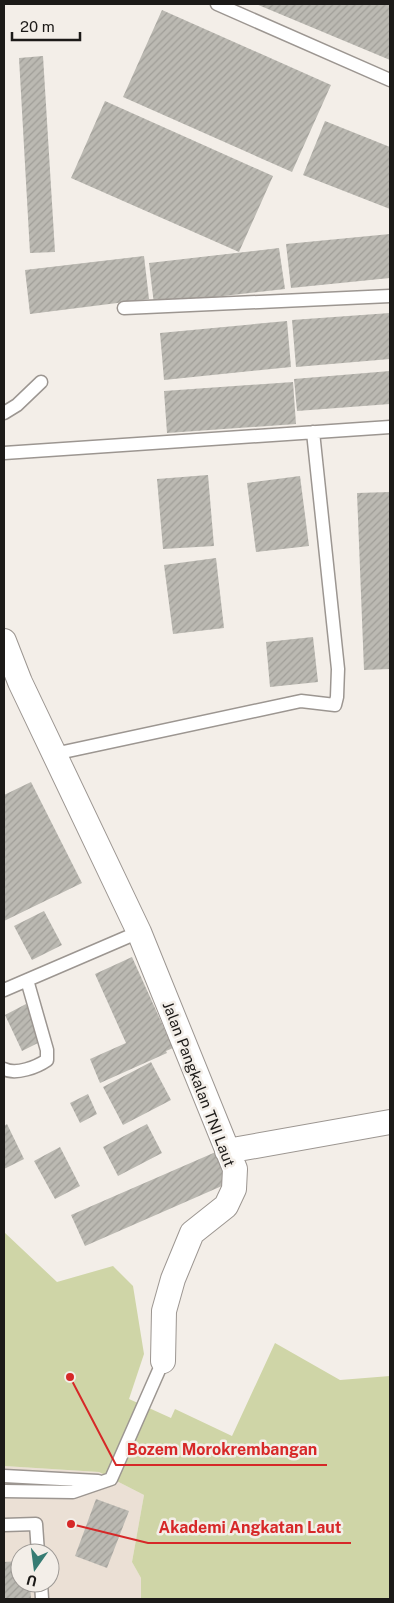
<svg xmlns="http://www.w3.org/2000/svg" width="394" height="1603" font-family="'Public Sans',sans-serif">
<defs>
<pattern id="building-hatch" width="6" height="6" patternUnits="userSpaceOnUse" patternTransform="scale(1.25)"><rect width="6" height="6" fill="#bbb9b2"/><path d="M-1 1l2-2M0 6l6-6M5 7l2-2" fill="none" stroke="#a09e98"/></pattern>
</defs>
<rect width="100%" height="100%" fill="#f3eee8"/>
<path fill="#ebe0d5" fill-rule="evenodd" d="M4,1466L99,1472L144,1495L132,1562L141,1578V1599H4ZM20,1553H50V1583H20Z"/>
<path fill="#cfd5a7" d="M4,1232L57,1282L113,1266L133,1286L144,1354L129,1399L171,1418L175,1409L232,1436L275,1343L340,1380L390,1376V1599H141V1578L132,1562L144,1495L99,1472L4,1466Z"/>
<path fill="url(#building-hatch)" d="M256,4H390V60Z
M162,10L331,85L292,172L123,97Z
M43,56L55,252L30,253L19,58Z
M105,101L273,176L239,252L71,178Z
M325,121L390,147V209L303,175Z
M390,234V278L291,288L286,244Z
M279,248L285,289L154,304L149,263Z
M144,256L149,299L30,314L25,270Z
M390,313V359L296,367L292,320Z
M287,321L291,367L164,380L160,333Z
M390,371V404L297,411L294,379Z
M293,382L296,424L167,433L164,391Z
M208,475L214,546L163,549L157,479Z
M300,476L309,546L256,552L247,483Z
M390,492V669L364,670L357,493Z
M216,558L224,628L173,634L164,565Z
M313,637L318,682L270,687L266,642Z
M31,782L82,883L4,921V795Z
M44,911L62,945L32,960L14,926Z
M132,957L173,1048L166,1051L167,1053L100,1083L90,1059L126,1043L95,974Z
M26,1004L44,1040L22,1051L5,1015Z
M151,1062L171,1100L123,1125L103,1087Z
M88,1094L97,1114L80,1123L70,1103Z
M7,1124L24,1159L4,1169V1126Z
M147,1124L162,1153L118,1176L103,1147Z
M60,1147L80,1186L55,1199L34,1161Z
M218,1151L231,1182L85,1246L71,1215Z
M96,1499L129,1511L107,1568L75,1556Z
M20,1561V1583H30L31,1599H4V1562Z"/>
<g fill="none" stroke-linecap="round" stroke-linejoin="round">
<defs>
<path id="lane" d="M217,4L390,80
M124,308L390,296
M4,413L17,405L41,382
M4,453L390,427
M54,754L301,701L335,705L337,697L338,669L313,432
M4,990L139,932
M4,1069C16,1075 37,1067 47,1060V1050L27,980
M4,1476L98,1481
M4,1491L73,1492L111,1479L163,1361
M4,1525L36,1524L38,1553
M41,1583L42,1599"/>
<path id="street" d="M4,641L20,682L139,932L235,1169L234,1189L226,1206L192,1233L173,1279L164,1311L163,1361
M227,1151L390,1122"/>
</defs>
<use href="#lane" stroke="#9c9691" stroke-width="15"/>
<use href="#street" stroke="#9c9691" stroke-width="26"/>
<use href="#lane" stroke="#fff" stroke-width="12"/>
<use href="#street" stroke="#fff" stroke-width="24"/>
</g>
<g text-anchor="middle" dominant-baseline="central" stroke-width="5" stroke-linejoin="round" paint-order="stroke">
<g font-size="15" fill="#1c1a18" stroke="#f3eee8">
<text transform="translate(199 1084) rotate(69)">Jalan Pangkalan TNI Laut</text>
</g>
</g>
<path fill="none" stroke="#d62828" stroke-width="2" d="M70 1377L116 1465H327M71 1524L148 1543H351"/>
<g fill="#d62828" stroke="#f3eee8" stroke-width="2">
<circle cx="70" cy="1377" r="5"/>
<circle cx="71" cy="1524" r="5"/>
</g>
<g font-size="16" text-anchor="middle" font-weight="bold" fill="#d62828" stroke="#f3eee8" stroke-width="5" stroke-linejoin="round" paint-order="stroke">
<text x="222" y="1455">Bozem Morokrembangan</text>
<text x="250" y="1533">Akademi Angkatan Laut</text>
</g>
<rect width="394" height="1603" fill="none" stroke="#1c1a18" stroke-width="10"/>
<g transform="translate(35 1568) rotate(194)"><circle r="24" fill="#f3eee8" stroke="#9d9995"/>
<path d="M0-4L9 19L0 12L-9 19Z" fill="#367c73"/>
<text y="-8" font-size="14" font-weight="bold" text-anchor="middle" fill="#1c1a18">U</text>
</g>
<path d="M12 32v8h68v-8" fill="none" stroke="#1c1a18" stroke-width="2.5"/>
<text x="20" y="32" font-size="15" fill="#1c1a18" stroke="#f3eee8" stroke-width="4" paint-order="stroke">20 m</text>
</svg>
